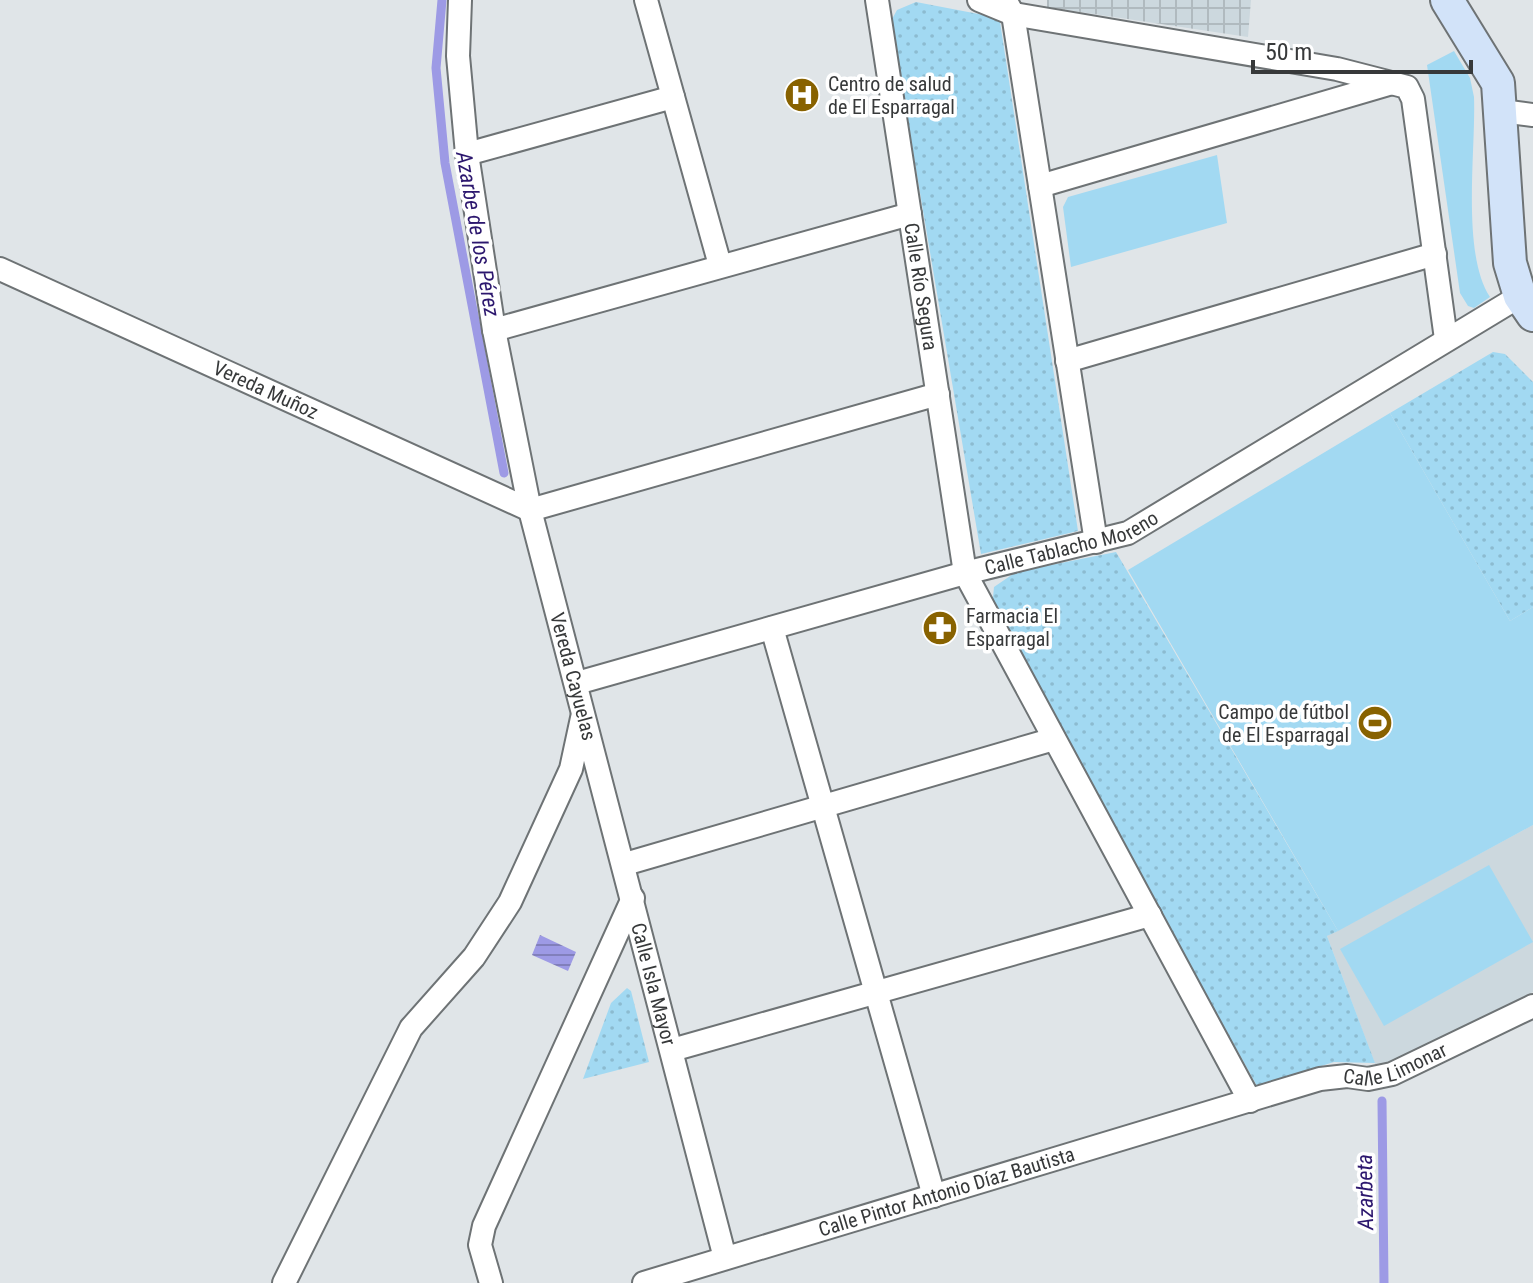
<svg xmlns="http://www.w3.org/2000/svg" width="1533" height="1283" font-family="'Roboto Condensed',sans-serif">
<defs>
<pattern id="industrial-grid" width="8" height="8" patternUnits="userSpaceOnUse" patternTransform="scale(2)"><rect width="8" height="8" fill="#ccd8de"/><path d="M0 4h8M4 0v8" fill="none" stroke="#b0babf"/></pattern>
<pattern id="grass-dots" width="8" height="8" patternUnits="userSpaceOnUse" patternTransform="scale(2)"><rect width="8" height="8" fill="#a2d9f2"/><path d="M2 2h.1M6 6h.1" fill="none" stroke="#8cbbd0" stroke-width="1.8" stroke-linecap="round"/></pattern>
<pattern id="water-rules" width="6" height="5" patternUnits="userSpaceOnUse" patternTransform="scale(2)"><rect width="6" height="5" fill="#9d9ae5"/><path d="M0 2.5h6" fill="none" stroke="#817fbb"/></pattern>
</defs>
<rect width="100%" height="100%" fill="#e0e5e8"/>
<path fill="#ccd8de" d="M1533,825V992L1377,1069L1327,936Z"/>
<path fill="url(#industrial-grid)" d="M1047,0H1251L1248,37L1047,7Z"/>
<path fill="url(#grass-dots)" d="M916,2L989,16L1000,22L1078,531L981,554L891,21L897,10Z
M1493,352L1505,354L1533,382V607L1510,621L1390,413Z
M1116,552L1338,931L1327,936L1375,1063L1334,1062L1257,1086L992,608L994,587L1016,572Z
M627,988L631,991L649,1062L583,1079L611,1003Z"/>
<path fill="#a2d9f2" d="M1454,51L1470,78L1474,97C1476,151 1461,253 1490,297L1474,308L1468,306L1460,293L1427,65Z
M1217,155L1227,223L1071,267L1063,207L1068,197Z
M1390,413L1510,621L1533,607V825L1338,931L1128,570Z
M1489,865L1533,942L1384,1026L1340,949Z"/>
<path fill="url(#water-rules)" d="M540,935L576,952L568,971L532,955Z"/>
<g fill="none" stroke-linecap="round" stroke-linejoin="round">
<path stroke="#9d9ae5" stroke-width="9" d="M442,0L436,68L445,163L504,473
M1382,1101L1384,1283"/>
<defs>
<g id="minor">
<path id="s1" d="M460,0L458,56L467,154L494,330L530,510L725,1258"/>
<path d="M646,0L720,265"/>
<path id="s2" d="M877,0L965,573L1250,1101"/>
<path d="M979,0L1013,14L1337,69L1407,87L1413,99L1446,339"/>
<path d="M1007,3L1013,14L1096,542"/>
<path d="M1501,111L1533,115"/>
<path d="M467,154L673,97"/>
<path d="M1040,186L1392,83"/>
<path id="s3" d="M0,269L530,510L938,394"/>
<path d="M494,330L910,214"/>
<path d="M1067,361L1435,254"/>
<path d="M772,628L934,1196"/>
<path id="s4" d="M577,683L965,573L1128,533L1520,296"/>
<path d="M625,864L1054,739"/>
<path d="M672,1050L1150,915"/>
<path d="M284,1283L411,1028L474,957L510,902L571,769L582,718"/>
<path d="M491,1283L480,1245L484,1226L633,898"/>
<path id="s5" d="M644,1283L1320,1079L1347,1076L1368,1079L1392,1074L1533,1006"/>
</g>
<path id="secondary" d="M1447,0L1498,83L1510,263L1520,296L1533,315"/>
</defs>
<use href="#minor" stroke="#6e7375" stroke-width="26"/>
<use href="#secondary" stroke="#6e7375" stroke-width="36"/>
<use href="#minor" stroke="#fff" stroke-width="22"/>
<use href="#secondary" stroke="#d2e3f9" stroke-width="32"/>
</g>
<defs>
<symbol id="hospital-disc" viewBox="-11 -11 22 22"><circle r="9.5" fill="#886200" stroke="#fff"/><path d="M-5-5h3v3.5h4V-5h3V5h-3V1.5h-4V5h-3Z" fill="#fff"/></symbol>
<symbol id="pharmacy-disc" viewBox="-11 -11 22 22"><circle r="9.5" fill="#886200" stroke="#fff"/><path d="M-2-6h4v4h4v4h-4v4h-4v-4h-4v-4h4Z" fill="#fff"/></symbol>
<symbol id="stadium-disc" viewBox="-11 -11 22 22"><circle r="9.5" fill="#886200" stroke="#fff"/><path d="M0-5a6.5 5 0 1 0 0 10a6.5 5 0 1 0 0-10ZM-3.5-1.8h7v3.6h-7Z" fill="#fff"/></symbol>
</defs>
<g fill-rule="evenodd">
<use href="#hospital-disc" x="782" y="75" width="40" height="40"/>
<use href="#pharmacy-disc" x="920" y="608" width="40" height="40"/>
<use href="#stadium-disc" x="1355" y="703" width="40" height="40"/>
</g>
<g text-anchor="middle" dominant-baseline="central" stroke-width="7" stroke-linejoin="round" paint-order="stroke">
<g font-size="20" fill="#37393a" stroke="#fff" text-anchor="start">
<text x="828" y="84">Centro de salud<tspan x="828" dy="23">de El Esparragal</tspan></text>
<text x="966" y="616">Farmacia El<tspan x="966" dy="23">Esparragal</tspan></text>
<text x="1349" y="712" text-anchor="end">Campo de fútbol<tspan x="1349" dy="23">de El Esparragal</tspan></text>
</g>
<g font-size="20" fill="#37393a" stroke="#fff">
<text stroke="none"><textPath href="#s2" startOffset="290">Calle Río Segura</textPath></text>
<text stroke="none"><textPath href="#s3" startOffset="292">Vereda Muñoz</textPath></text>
<text stroke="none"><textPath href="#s4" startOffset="514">Calle Tablacho Moreno</textPath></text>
<text stroke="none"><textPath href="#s1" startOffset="688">Vereda Cayuelas</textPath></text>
<text stroke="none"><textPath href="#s1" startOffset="1006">Calle Isla Mayor</textPath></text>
<text stroke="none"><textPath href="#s5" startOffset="784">Calle Limonar</textPath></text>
<text stroke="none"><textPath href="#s5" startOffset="316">Calle Pintor Antonio Díaz Bautista</textPath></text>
</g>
<g font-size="22" font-style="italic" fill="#2c176e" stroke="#fff">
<text transform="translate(478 234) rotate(80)">Azarbe de los Pérez</text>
<text transform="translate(1365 1192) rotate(-91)">Azarbeta</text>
</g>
</g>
<path d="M1253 60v12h218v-12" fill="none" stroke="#37393a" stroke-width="4"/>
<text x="1265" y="60" font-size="24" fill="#37393a" stroke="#ffffff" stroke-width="6" paint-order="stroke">50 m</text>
</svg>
